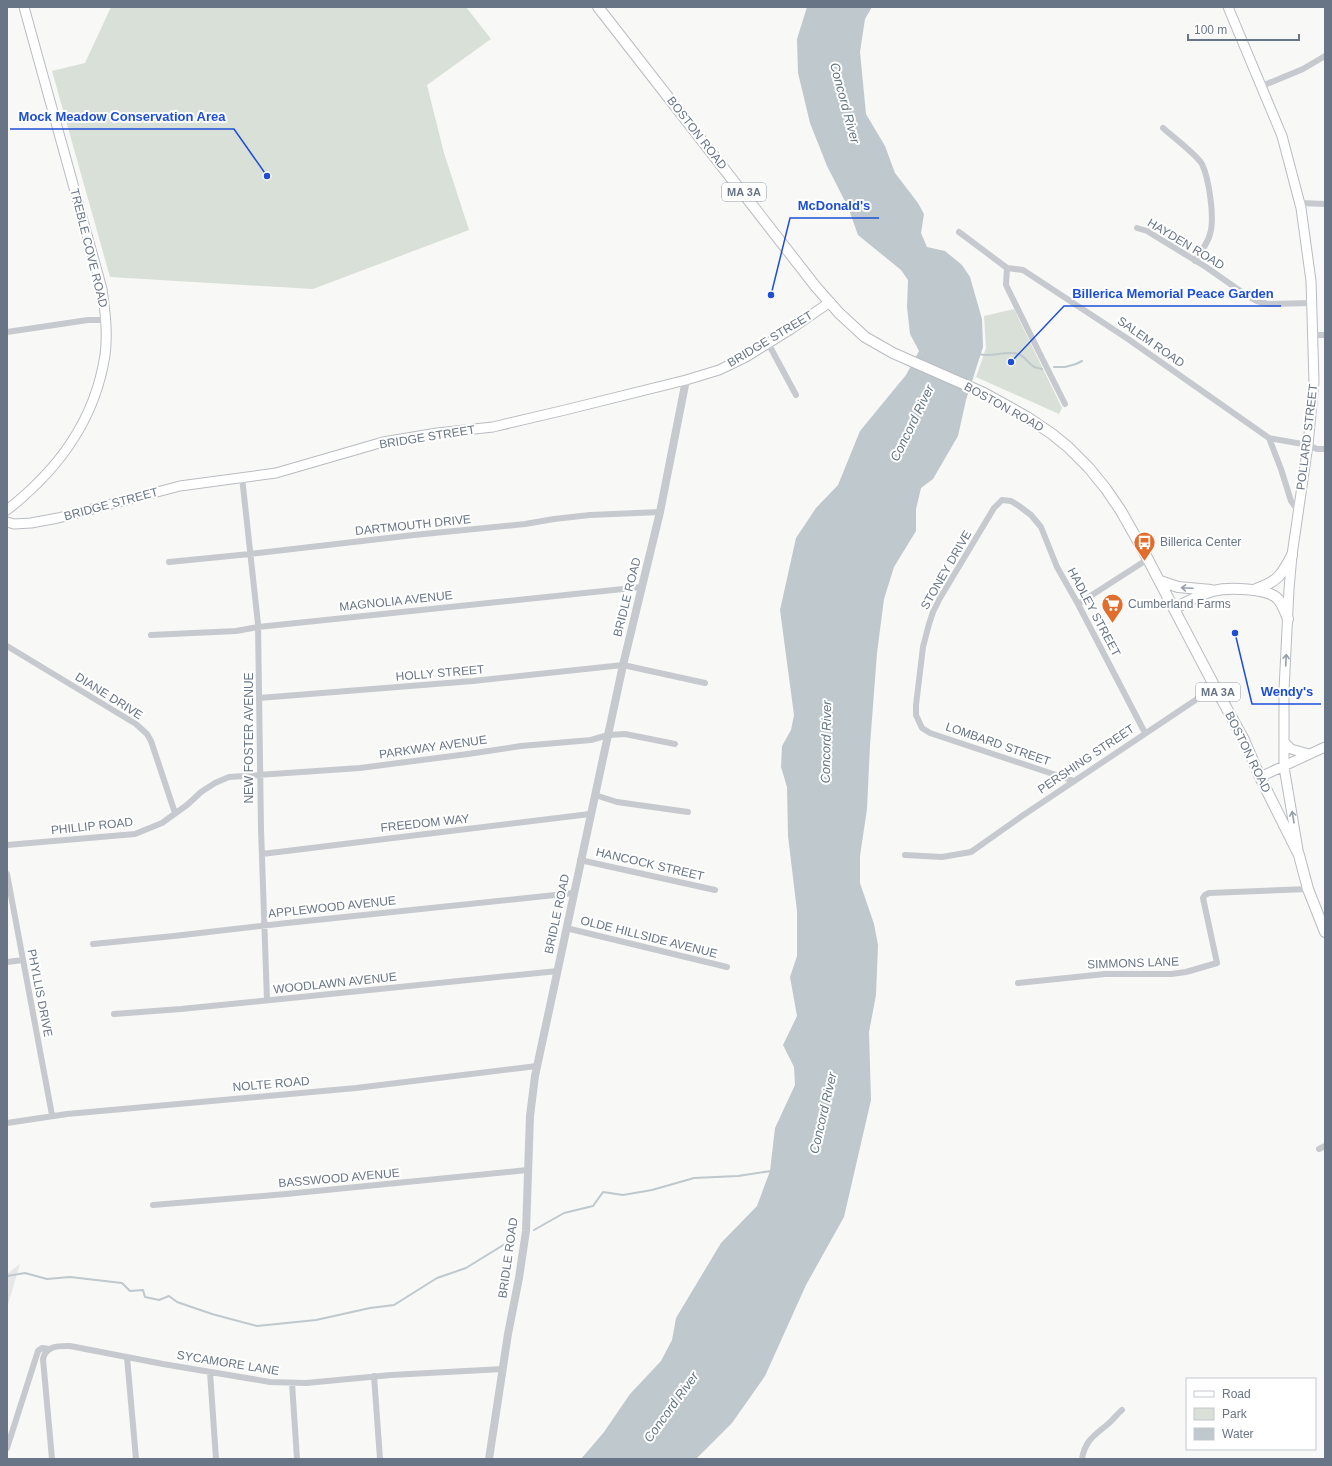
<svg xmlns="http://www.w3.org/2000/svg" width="1332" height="1466" font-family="Arial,sans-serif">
<rect width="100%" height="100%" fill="#f8f8f6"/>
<path fill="#e6e7e7" d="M20,1264L7,1308V1274Z"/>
<path fill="#d9e0d7" d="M111,7H466L491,39L427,85L444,153L469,230L313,289L110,277L52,71L85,63Z
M1014,309L1062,408L1059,414L976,377L986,348L984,316Z"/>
<path fill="#bfc8cd" d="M807,7H872L865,19L860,52L866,114L885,146L895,173L918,203L924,214L921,233L927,247L945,251L962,265L970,277L982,319L983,347L966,400L958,436L933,479L921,488L916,509V531L894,567L884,599L877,653L870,745L867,809L860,856V883L874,924L878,945L876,995L869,1032L871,1100L844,1217L806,1285L765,1376L732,1423L696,1459H581L604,1432L630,1394L661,1361L672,1340L676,1318L721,1243L757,1206L770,1171L775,1128L795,1085L794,1067L783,1045L797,1016L790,977L797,956V911L788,836L787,787L781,767L782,746L791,730L794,715L780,610L796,538L816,508L838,485L860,431L906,375L919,351L910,334L907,307L908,280L901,270L858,235L848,207L827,166L810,123L798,73L797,39Z"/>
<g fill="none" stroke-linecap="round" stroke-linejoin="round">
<path stroke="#bfc8cd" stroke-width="2" d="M979,354C992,358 1005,350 1018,354C1025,356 1027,362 1033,366C1035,368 1039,368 1042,369
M1054,367H1065L1076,364L1082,361
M534,1230L564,1213L593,1206L603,1192L623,1195L652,1190L694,1178L738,1176L771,1171
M7,1276L25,1273L47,1279L70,1277L122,1283L130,1291L143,1290L145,1297L159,1300L169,1296L177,1302L212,1314L257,1326L316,1320L370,1308L394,1305L437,1278L466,1268L513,1239"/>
<defs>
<path id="secondary" d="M1228,7L1282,136L1301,208L1311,281L1314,382L1308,445L1292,555L1289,589L1284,690V767L1298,850
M7,510C58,470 95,421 105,355C108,333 105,310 102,289L24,7
M7,522L14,524L31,523L58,518L180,486L276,473L383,442L437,433L493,427L565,410L686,380L719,370L746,357L791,329L830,302
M1284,742L1291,749L1309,754
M1260,777L1325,747"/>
<path id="primary" d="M598,7L816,287L839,313L865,337L893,353L984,393L1027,417L1052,434L1068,447L1089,468L1106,489L1121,511L1143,550L1215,687L1244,740L1260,777L1299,855L1308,889L1325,932
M1160,581L1178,587L1211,590
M1256,589C1277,582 1282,575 1292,555
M1174,609C1186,602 1199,595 1213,591C1228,587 1268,588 1278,599C1283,605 1285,612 1288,619"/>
</defs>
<use href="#secondary" stroke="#b8bcc2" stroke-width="11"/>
<use href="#primary" stroke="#b9bcc1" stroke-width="12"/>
<path stroke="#c6c9cd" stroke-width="6" d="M1262,86L1303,69L1325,56
M1163,128C1173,137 1196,154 1202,164C1209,179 1215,218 1210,234C1208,243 1200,253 1195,261
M1300,203L1325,204
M1137,228L1147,231L1206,267L1246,295L1257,301L1268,304L1312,303
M959,232L1007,268L1023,270L1128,339L1269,438L1308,445L1317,449H1325
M1007,268L1006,285L1039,352
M7,332L88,320H106
M1313,335H1325
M768,343L796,395
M1040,354L1065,404
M1269,438L1281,469L1291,501L1297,509
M242,477L258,624L261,829L267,1000
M169,562L250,554L414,535L525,524L554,519L590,515L660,512
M1078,604L1148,559
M151,635L236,631L258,627L642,587
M7,646L136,724L147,734L151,741L175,813
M259,698L473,681L623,665L705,683
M1074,781L930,733L922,728L916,715V705L923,647L929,624L933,612L940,598L994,508L1002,500L1011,501L1019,506L1031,515L1041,527L1057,567L1078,604L1145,733
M595,795L617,802L688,812
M7,845L135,834L162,823L187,805L201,792L215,783L229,777L360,768L468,754L521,746L591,740L608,735L625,734L675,744
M262,854L590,814
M905,855L942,857L971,852L1022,816L1215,687
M580,860L715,890
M7,874L52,1115
M566,928L727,967
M93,944L174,936L287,923L574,893
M7,962L23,960
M1018,983L1105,974H1171L1186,972L1217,963L1203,898L1205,895L1209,893L1308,889
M114,1014L181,1009L558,971
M7,1123L67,1114L356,1088L537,1066
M1319,1149L1325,1146
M153,1205L286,1194L527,1170
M127,1357L136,1459
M210,1372L216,1459
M374,1376L380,1459
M292,1383L297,1459
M7,1448L38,1351L42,1348L49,1349
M52,1459L43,1359C46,1345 59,1346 70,1346L163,1364L270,1382L306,1383L391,1375L503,1369
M1082,1459C1085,1440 1095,1435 1108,1424C1113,1420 1117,1414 1122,1410"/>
<path stroke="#c6c9cd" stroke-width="8" d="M489,1459L508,1334L519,1278L526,1231L530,1116L535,1076L623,665L660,512L686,380"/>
<use href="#secondary" stroke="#fff" stroke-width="9"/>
<use href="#primary" stroke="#fff" stroke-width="10"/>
</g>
<defs><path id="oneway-shaft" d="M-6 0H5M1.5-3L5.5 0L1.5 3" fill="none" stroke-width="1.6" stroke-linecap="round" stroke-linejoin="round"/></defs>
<g stroke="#959eaa">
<use href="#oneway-shaft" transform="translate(1187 588) rotate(-177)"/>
<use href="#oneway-shaft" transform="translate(1286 660) rotate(-87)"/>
<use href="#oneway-shaft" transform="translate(1293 817) rotate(-100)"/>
</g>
<defs>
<symbol id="bus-pin" viewBox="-11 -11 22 30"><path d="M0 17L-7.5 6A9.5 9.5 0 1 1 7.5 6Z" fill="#e16e2d" stroke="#fff"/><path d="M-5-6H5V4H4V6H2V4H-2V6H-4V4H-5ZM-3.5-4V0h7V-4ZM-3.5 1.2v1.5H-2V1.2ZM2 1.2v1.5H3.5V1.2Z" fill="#fff"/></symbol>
<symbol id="supermarket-pin" viewBox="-11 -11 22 30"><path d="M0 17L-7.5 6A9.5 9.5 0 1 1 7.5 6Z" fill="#e16e2d" stroke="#fff"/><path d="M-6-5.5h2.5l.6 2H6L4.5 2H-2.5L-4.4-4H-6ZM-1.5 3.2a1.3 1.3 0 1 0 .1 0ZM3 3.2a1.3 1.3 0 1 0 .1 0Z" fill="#fff"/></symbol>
</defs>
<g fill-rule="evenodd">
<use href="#bus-pin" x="1132" y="530" width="25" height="34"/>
<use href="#supermarket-pin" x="1100" y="592" width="25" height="34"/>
</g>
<g text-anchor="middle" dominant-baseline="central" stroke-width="4" stroke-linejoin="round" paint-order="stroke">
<g fill="#fff" stroke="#959eaa" stroke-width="1">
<rect x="722" y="183" width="44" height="18" rx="3"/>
<rect x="1196" y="683" width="44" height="18" rx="3"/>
</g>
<g font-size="11" font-weight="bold" fill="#687586">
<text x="744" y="192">MA 3A</text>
<text x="1218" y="692">MA 3A</text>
</g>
<g font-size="12" fill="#687586" stroke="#fff">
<text transform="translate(697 133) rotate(52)">BOSTON ROAD</text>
<text transform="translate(1186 244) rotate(31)">HAYDEN ROAD</text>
<text transform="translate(89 248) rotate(76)">TREBLE COVE ROAD</text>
<text transform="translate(770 339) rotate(-31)">BRIDGE STREET</text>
<text transform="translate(1151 342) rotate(35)">SALEM ROAD</text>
<text transform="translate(1004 407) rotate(29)">BOSTON ROAD</text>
<text transform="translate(427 437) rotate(-9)">BRIDGE STREET</text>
<text transform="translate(1307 437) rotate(-83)">POLLARD STREET</text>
<text transform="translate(111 504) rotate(-15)">BRIDGE STREET</text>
<text transform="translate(413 525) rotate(-6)">DARTMOUTH DRIVE</text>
<text transform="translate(946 570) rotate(-60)">STONEY DRIVE</text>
<text transform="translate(627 597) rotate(-76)">BRIDLE ROAD</text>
<text transform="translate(396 601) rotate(-6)">MAGNOLIA AVENUE</text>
<text transform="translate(1094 612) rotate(62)">HADLEY STREET</text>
<text transform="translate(440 673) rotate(-5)">HOLLY STREET</text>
<text transform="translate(109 696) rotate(32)">DIANE DRIVE</text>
<text transform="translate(249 738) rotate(-90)">NEW FOSTER AVENUE</text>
<text transform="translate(998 744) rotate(19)">LOMBARD STREET</text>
<text transform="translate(433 747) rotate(-8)">PARKWAY AVENUE</text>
<text transform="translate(1248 752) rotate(64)">BOSTON ROAD</text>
<text transform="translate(1086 759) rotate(-34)">PERSHING STREET</text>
<text transform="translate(425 823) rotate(-6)">FREEDOM WAY</text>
<text transform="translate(92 826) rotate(-6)">PHILLIP ROAD</text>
<text transform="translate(650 864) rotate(13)">HANCOCK STREET</text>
<text transform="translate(332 907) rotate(-6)">APPLEWOOD AVENUE</text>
<text transform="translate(557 914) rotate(-78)">BRIDLE ROAD</text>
<text transform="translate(649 937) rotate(14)">OLDE HILLSIDE AVENUE</text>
<text transform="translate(1133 963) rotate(-2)">SIMMONS LANE</text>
<text transform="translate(335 983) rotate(-6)">WOODLAWN AVENUE</text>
<text transform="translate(40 993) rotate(79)">PHYLLIS DRIVE</text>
<text transform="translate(271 1084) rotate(-5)">NOLTE ROAD</text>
<text transform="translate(339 1178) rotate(-5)">BASSWOOD AVENUE</text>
<text transform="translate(508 1258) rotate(-82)">BRIDLE ROAD</text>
<text transform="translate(228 1363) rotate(9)">SYCAMORE LANE</text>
</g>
<g font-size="12" fill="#687586" stroke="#fff" text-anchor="start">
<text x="1160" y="542">Billerica Center</text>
<text x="1128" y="604">Cumberland Farms</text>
</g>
<g font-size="13" font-style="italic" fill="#637682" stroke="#fff">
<text transform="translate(845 103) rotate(75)">Concord River</text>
<text transform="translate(912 423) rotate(-64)">Concord River</text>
<text transform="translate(826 742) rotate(-89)">Concord River</text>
<text transform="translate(823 1113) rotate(-77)">Concord River</text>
<text transform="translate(671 1407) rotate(-54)">Concord River</text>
</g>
</g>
<path fill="none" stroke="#1d4ed8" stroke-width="1.5" d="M267 176L234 129H10M771 295L790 218H879M1011 362L1064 306H1281M1235 633L1252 704H1321"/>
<g fill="#1d4ed8" stroke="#fff" stroke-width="1.5">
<circle cx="267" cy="176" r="4"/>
<circle cx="771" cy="295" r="4"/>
<circle cx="1011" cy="362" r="4"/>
<circle cx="1235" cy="633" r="4"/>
</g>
<g font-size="13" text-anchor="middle" font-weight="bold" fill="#1d4ed8" stroke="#fff" stroke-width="4" stroke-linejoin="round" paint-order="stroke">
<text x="122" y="121">Mock Meadow Conservation Area</text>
<text x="834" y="210">McDonald's</text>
<text x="1173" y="298">Billerica Memorial Peace Garden</text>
<text x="1287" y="696">Wendy's</text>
</g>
<rect width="1332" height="1466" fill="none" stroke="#687586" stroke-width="16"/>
<rect x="1186" y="1378" width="130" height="72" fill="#ffffff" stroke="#c3c8cf"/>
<rect x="1194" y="1391" width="20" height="6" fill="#ffffff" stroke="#c3c8cf"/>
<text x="1222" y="1398" font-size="12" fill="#687586">Road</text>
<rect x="1194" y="1408" width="20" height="12" fill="#d9e0d7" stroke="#c3c8cf"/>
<text x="1222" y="1418" font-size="12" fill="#687586">Park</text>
<rect x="1194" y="1428" width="20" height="12" fill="#bfc8cd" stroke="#c3c8cf"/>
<text x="1222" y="1438" font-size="12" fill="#687586">Water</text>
<path d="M1188 34v6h111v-6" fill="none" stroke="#687586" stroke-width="2"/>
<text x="1194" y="34" font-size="12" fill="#687586" stroke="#ffffff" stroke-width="3" paint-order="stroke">100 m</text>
</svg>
